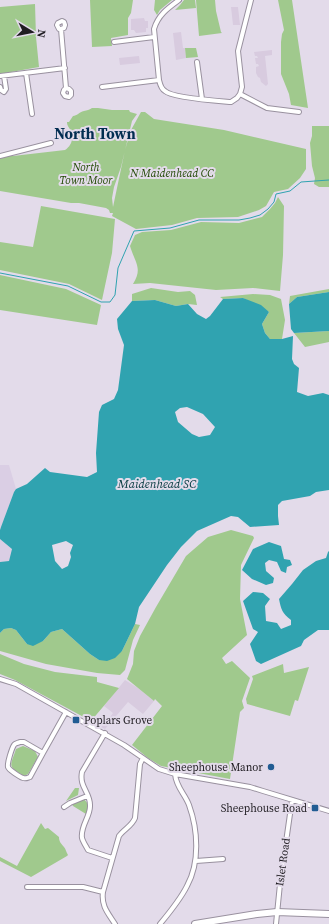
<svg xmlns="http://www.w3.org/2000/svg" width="329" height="924" font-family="'Source Serif 4',serif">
<rect width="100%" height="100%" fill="#e3dbea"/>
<path fill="#dacee4" d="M0,465H9L16,489L14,492L0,530Z
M0,539L12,549L9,561L0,562Z"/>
<path fill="#d8cbdf" d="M231,7H238L240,25H233Z
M144,18L145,21H148V28H146V32L136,33L134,30H131V19Z
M181,32L183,48H185L186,58L176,60L173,33Z
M272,50V55L265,56L268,84L266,86L261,82L260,78L258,77L256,73V67L259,66L258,64H256L255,58H258L257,56H255L254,52Z
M139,56L140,63L120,65L119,58Z
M125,680L138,688L154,701L143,714L128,702L105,729L101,727L103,724L104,725L113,713L104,706Z"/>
<path fill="#a0c98d" d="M90,0H133L131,13L128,18V35L111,38L112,46L92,47Z
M155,0H172L160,10L157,15L154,10Z
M184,0H195L196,8L175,10L180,5Z
M196,0H215L216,11L221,32L222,33L199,36Z
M278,0H292L308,108L291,105L289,94L281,74V42L282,34L284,30Z
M35,4L36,37L39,67L0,74V7Z
M185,48H196L198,57L186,58Z
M92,108H98L112,110H129L130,112L137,114L132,121L121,167L114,187L112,198L113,207L125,150L131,130L141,112H145L154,119L224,130L306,149V169L300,178L288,189L274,192L266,206L259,210L238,217L197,218L172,225L136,229L112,216L113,213H110L109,210L106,208L79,203H71L0,191V157L10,155L13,156L65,150C71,146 74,139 71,131C69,127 67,126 67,122H69L73,116C77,116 79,112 84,111C87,110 89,110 92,108Z
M312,126H329V187H319L314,184L315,178L312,166L310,143L312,136Z
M278,197L284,206L283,255L280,291L253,288L216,290L150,283L133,284C143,268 135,263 130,246L135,235L142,232L171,230L201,222L239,223L262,217L270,209L275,203Z
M41,206L115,219L112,253L102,300L69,284L0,270V242L33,247Z
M0,275L66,289L101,305L97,325L0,310Z
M151,288L178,292L190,291L195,295L197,305L188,304L176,306L155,300L132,301V294Z
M329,289V292L297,297L289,304L290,296Z
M253,294L270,295L281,299L285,320L282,339H270L265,333L262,324L269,312L243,298L223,299L220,297Z
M329,331V342L305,347L294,333Z
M231,530L253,536L254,538L241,565L240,599L247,635L222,658L226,664L232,661L250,678L242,701L244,708L240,712L230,779L161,766L148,758L132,745L162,706L155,699L154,701L127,679L133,664L134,651L140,636L156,607L186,556L208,537Z
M135,624L140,625L133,640L125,670L120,675L97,673L46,664L0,651V633L4,629L11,628L16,630L27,644L43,641L51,632L62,629L90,654L99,660L122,651Z
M0,654L24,664L55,672L97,677V682L119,688L91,721L15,680L0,674Z
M283,664L284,673L309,667L298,701L295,700L290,716L247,704L246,699L253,679L252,676Z
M23,746L35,751L38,757L28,774L24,776C7,766 10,767 16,749Z
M75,788H79L78,795L66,801Z
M84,799L88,804L87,813L86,814L73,806L72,804Z
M41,823L45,829L48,828L59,837C59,842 61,843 64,847C66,849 66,852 68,855L67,856L31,877L0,861V857L17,866Z"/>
<path fill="#30a3b0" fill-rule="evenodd" d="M329,292V331L294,333L291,329L289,304L297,297Z
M243,298L261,305L269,312L262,324L265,333L270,339H282L293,336L292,359L294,364L299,368L297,392L308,396L323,393L329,395V490L316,492L310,496L282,501L278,505V516L279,525L250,527L238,517L231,516L197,531L181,547L167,565L139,607L135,624L122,651L115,658L107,661L99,660L90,654L62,629L51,632L43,641L33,646L27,644L16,630L11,628L4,629L0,633V562L9,561L12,549L0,539V530L1,527L14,492L16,489L27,484L45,468L50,472L87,477L97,472L96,453L99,412L102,405L114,399L118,390L124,345L118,329L117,319L132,301L155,300L176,306L188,304L197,314L206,319L210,316L223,299ZM187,407L203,414L215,427L210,435L199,437L192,434L178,422L175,412L180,408ZM66,541L73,545L70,553L71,557L68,566L62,569L55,561L52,545Z
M269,542L281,546L284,559L290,560L292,565L287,567L286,573L281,571L277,562L269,560L265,563L266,571L274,578L273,583L266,585L252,579L242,570L253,549Z
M329,551V630H318L304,640L301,646L261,664L256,661L250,644L258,632L253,629L243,601L253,592L263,593L270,599L265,606L266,621L277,623L281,629L291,625V620C282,613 281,609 279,599L292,584L303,570L316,561L326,558L328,552Z"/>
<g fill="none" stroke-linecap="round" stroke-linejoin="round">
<path stroke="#30a3b0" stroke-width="1" d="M0,273L68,286L101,302H110L115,295L118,268L134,231L170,228L199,220H239L250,218L260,215L268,209L274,202L276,194L290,191L301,182L329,180"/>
<defs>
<path id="minor" d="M179,0C168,8 158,15 154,29L159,80C160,84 161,89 165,91C172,98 219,101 231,102L237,98L240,94L242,87L238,51L251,0
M61,29L64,28L65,25L64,22L62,21L58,23L57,25L59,29H61L66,88L64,90L63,93L65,96L69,97L71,95V91L69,89L66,88
M114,42L154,37
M197,62L202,99
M26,73L32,114
M0,76L65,68
M0,87L1,90L4,92L6,89L4,76
M102,87L159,80
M240,94L267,108L299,112
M0,156L51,143
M0,679L16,684L124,745L159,769L175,774L250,787L263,791L329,811
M105,733L82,772C79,787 90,792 90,805C91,816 80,826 82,838C83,842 86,846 88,850L112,858
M20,742H24L43,753L30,777C27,778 26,779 23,778C20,777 9,770 8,767C7,763 12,748 14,745C15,743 18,743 20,742Z
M43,753L66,712
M64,807L70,803L87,796
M196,861L223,859
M27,887H83L103,892
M115,924C108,913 101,906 103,892L119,836C124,829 132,826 135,818L140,764L143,758
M160,924C170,912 180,900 187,886C200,862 198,830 189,805C185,794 176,787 175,774
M276,924L280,884L292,800"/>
<path id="primary" d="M195,924L257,914L277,912L329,914"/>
</defs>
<use href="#minor" stroke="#99919f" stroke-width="6"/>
<use href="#primary" stroke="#99919f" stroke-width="8"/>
<use href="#minor" stroke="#fff" stroke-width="4"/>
<use href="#primary" stroke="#fff" stroke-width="6"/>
</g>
<g fill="#215c93" stroke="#e3dbea" stroke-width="1.5">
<rect x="72" y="716" width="8" height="8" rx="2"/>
<circle cx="271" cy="767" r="4"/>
<rect x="311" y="804" width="8" height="8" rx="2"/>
</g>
<g text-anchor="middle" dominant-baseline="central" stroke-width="4" stroke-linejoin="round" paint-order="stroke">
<g font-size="11" font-style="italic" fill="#204802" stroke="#e3dbea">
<text x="86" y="167">North<tspan x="86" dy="13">Town Moor</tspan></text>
<text x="172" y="173">N Maidenhead CC</text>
</g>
<g font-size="11" fill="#201d22" stroke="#e3dbea" text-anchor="end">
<text x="84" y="720" text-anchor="start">Poplars Grove</text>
<text x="263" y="767">Sheephouse Manor</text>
<text x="307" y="808">Sheephouse Road</text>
</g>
<g font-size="11" fill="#201d22" stroke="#e3dbea">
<text transform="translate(283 862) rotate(-82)">Islet Road</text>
</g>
<g font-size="12" font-style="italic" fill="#04393f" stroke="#e3dbea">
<text x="157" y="484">Maidenhead SC</text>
</g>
<g font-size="15" font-weight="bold" fill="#022d51" stroke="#e3dbea">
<text x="95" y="133">North Town</text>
</g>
</g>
<g transform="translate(32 32) rotate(100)" stroke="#e3dbea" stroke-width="3" paint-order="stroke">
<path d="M0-3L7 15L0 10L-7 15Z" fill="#201d22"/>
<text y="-6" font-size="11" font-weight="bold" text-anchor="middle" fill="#201d22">N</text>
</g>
</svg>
